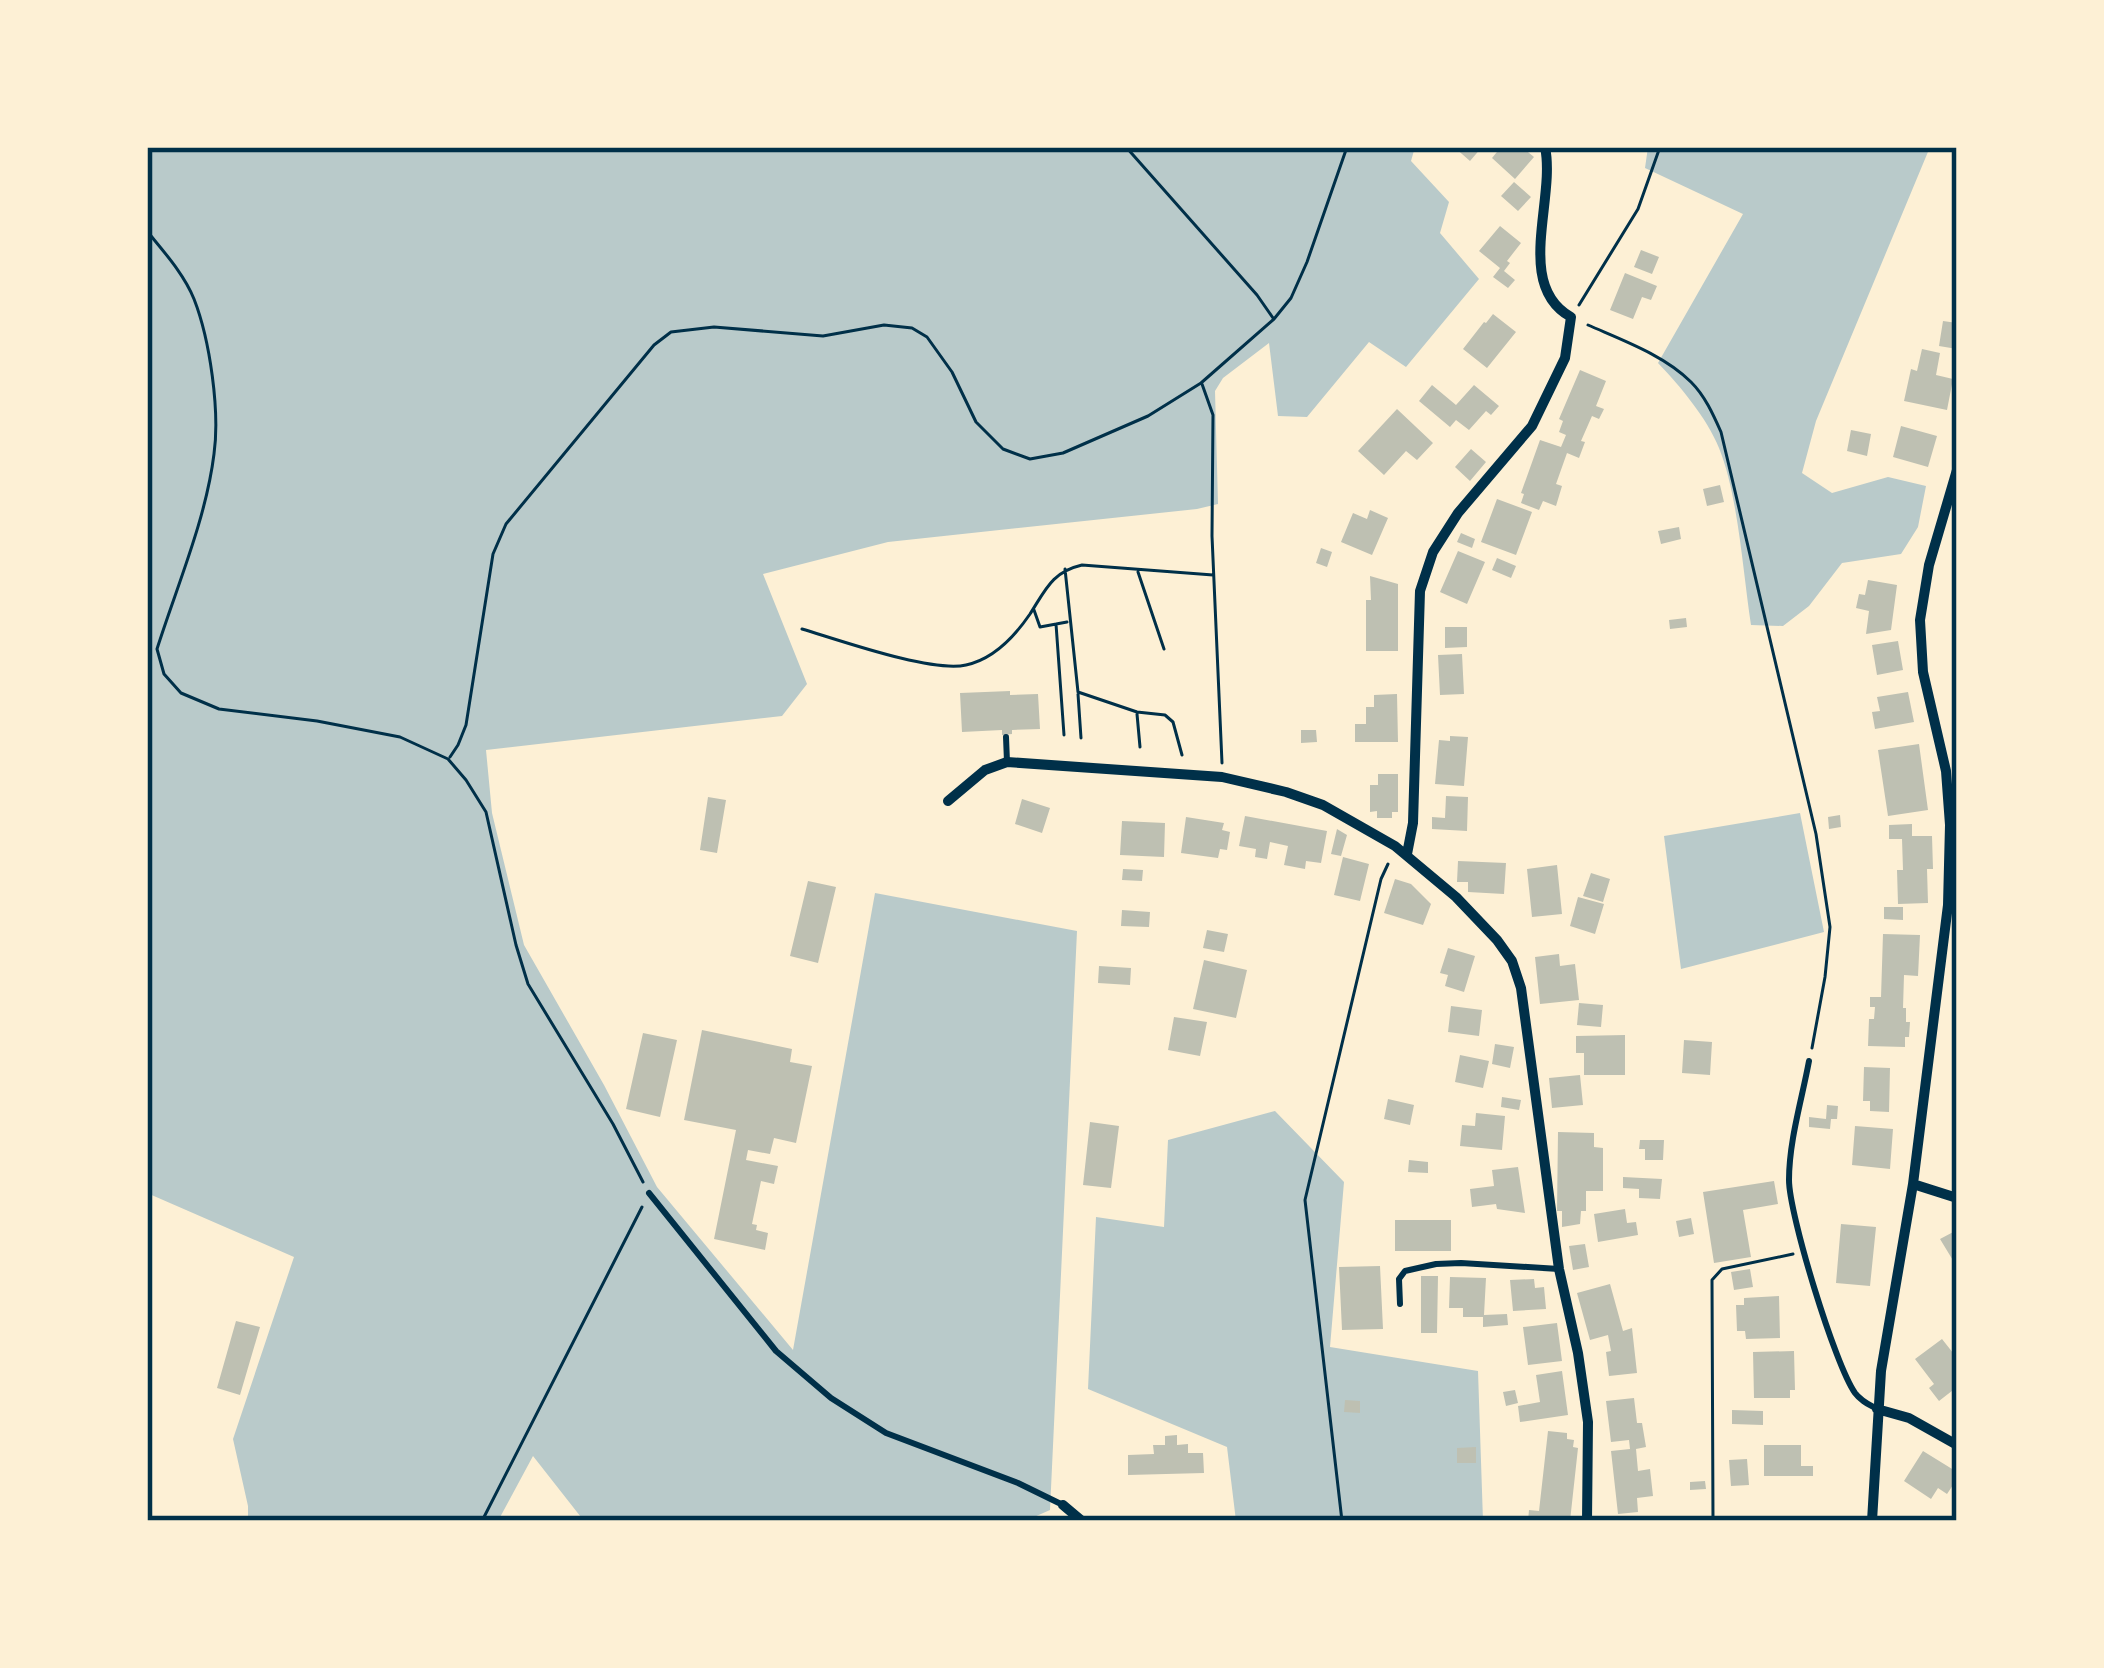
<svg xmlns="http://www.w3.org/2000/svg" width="2104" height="1668" font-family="Lato,sans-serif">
<rect width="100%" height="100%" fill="#fdf0d5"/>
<path fill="#b9caca" d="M147,147H1415L1411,161L1449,202L1440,233L1479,279L1406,367L1369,342L1307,417L1278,416L1269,343L1223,378L1215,391L1218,504L1197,509L888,542L763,574L807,684L782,716L486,750L492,813L524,945L604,1085L657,1187L793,1350L875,893L1077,931L1050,1510L1025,1521H584L533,1456L498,1521H248V1506L233,1439L294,1257L147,1193Z
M1648,147H1930L1816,421L1802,473L1832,493L1888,477L1926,486L1918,527L1901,554L1842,563L1809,606L1783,626L1751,625C1743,573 1738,494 1719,448C1707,418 1680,386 1658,363L1743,214L1645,168Z
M1800,813L1824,932L1681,969L1664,836Z
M1275,1111L1344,1182L1330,1347L1478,1371L1483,1521H1236L1227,1447L1088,1389L1096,1217L1164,1227L1168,1140Z"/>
<path fill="#bec0b2" d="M1454,147H1482L1470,161Z
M1501,147H1522L1534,157L1515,179L1492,158Z
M1514,182L1531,197L1518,211L1501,196Z
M1500,226L1521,243L1507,261L1510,263L1504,271L1515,280L1508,288L1493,277L1500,268L1479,251Z
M1641,250L1659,257L1652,274L1634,267Z
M1625,273L1657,286L1651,300L1642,297L1633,319L1610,310Z
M1493,314L1516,332L1487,368L1463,349L1484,322L1486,323Z
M1943,321L1957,323V349L1939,346Z
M1922,349L1940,353L1936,375L1953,379L1947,410L1904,401L1911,369L1917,371Z
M1580,370L1606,381L1596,406L1604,409L1599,419L1592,416L1581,441L1585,442L1579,458L1567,453L1556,484L1562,486L1556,506L1543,501L1539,510L1521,503L1524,494L1521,493L1540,440L1561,447L1566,435L1559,432L1563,421L1559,419Z
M1432,385L1456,405L1474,385L1499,406L1491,415L1486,411L1469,430L1456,420L1450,427L1419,401Z
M1397,409L1433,443L1417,460L1406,451L1384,475L1358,451Z
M1901,426L1937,436L1928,467L1893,457Z
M1851,430L1871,434L1867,456L1847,451Z
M1471,449L1486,462L1470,481L1455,467Z
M1720,485L1724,502L1707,506L1703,489Z
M1497,499L1532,512L1516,555L1481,542Z
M1370,510L1388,518L1372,555L1341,542L1353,513L1367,519Z
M1679,527L1681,539L1661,544L1658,531Z
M1461,533L1475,539L1472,548L1457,542Z
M1321,548L1332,552L1327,567L1316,563Z
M1458,551L1485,562L1467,604L1440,592Z
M1497,558L1516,566L1511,578L1492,570Z
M1370,576L1398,584V651H1366V600H1371Z
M1868,580L1897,585L1891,630L1866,634L1869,611L1856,608L1859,594L1865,595Z
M1686,618L1687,627L1670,629L1669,620Z
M1445,627H1467V647L1445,648Z
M1898,641L1903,670L1877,675L1872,645Z
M1462,654L1464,694L1440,695L1438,655Z
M1010,691V695L1038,694L1040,729L1012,730V734L1002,735V730L962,732L960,693Z
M1908,692L1914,722L1875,729L1872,712L1880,711L1877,697Z
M1397,694L1398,742H1355V724H1366V707H1374V695Z
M1301,730H1316L1317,742L1301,743Z
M1450,736L1468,737L1464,786L1435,784L1439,740L1450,741Z
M1919,744L1928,810L1888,816L1878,750Z
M1378,774H1398V812H1392V818H1377V811L1370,812V785H1378Z
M1446,796L1468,797L1467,831L1432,829V817L1445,818Z
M708,797L726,800L717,853L700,850Z
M1022,799L1050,808L1042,833L1015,824Z
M1840,815L1841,827L1829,829L1828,817Z
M1245,816L1327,831L1321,863L1306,861L1305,869L1284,865L1288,846L1270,842L1267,859L1255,857L1256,849L1239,846Z
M1186,817L1224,823L1222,830L1230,832L1227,850L1220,849L1218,858L1181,853Z
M1122,821L1165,823L1164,857L1120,855Z
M1912,824V836H1932L1933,869H1927L1928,903L1898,904L1897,870H1903L1902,839H1889V825Z
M1337,829L1347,835L1341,856L1331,854Z
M1343,857L1369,864L1360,901L1334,895Z
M1458,861L1506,863L1504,894L1468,892V882H1457Z
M1557,865L1562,914L1532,917L1527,869Z
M1123,869L1143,870L1142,881L1122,880Z
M1591,873L1610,879L1603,902L1583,896Z
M1395,879L1411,884L1431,904L1423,925L1384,913Z
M808,881L836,887L818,963L790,956Z
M1578,897L1604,904L1595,934L1570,926Z
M1884,907H1903V920L1884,919Z
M1122,910L1150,912L1149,927L1121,926Z
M1207,930L1228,934L1224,952L1203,948Z
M1883,934L1920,935L1918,976L1904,975L1903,1008H1906V1022H1910L1909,1037H1905V1047L1868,1046L1869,1019H1874L1875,1007H1870V997H1881Z
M1448,948L1475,956L1464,992L1445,986L1448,975L1440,973Z
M1559,954L1560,966L1575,964L1579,1000L1540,1004L1535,957Z
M1204,960L1247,970L1236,1018L1193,1009Z
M1099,966L1131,968L1130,985L1098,983Z
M1579,1003L1603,1005L1601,1027L1577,1025Z
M1451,1006L1482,1010L1479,1036L1448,1032Z
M1174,1017L1207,1022L1200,1056L1168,1050Z
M702,1030L792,1049L790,1062L812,1066L796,1143L774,1138L770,1154L748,1150L746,1160L778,1166L774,1184L761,1181L752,1224L757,1225L756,1230L768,1233L765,1250L714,1239L736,1130L684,1120Z
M643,1033L677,1040L660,1117L626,1109Z
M1625,1035V1075H1584V1053H1576V1036Z
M1684,1040L1712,1042L1710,1075L1682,1073Z
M1495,1044L1514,1047L1510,1068L1492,1064Z
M1460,1055L1489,1061L1483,1088L1455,1082Z
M1864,1067L1890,1068L1889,1112L1870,1111V1101H1863Z
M1580,1075L1583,1105L1552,1108L1549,1078Z
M1502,1097L1521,1100L1519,1110L1501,1107Z
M1388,1099L1414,1105L1410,1125L1384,1119Z
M1827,1105L1838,1106L1837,1119H1831L1830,1129L1809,1127V1117L1826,1119Z
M1476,1113L1505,1116L1502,1150L1460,1146L1462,1125L1475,1126Z
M1090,1122L1119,1126L1111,1188L1083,1185Z
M1855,1126L1893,1129L1890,1169L1852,1165Z
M1558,1132L1594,1133V1147L1603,1148V1191H1586V1211H1581L1580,1224L1562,1227V1211H1557Z
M1640,1140H1664L1663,1160H1645V1149H1639Z
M1409,1160L1428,1162V1173L1408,1172Z
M1518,1167L1525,1213L1497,1209L1496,1204L1472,1207L1470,1189L1494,1186L1492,1170Z
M1623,1177L1662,1179L1660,1199L1639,1198V1189L1623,1188Z
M1774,1181L1778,1204L1743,1210L1751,1257L1714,1263L1703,1192Z
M1625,1209L1627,1223L1636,1222L1638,1235L1598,1242L1594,1214Z
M1691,1218L1694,1234L1679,1237L1676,1221Z
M1395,1220H1451V1251H1395Z
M1841,1224L1876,1227L1870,1286L1836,1283Z
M1957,1230V1267L1940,1239Z
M1585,1244L1589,1267L1573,1270L1569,1246Z
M1380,1266L1383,1329L1342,1330L1339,1267Z
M1750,1269L1753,1287L1734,1290L1731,1272Z
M1421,1276H1438L1437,1333H1421Z
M1450,1277L1486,1278L1484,1315L1507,1314L1508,1325L1483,1327V1317H1463V1308H1449Z
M1534,1279L1535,1288L1544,1287L1546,1309L1513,1311L1510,1280Z
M1610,1284L1623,1331L1632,1328L1637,1373L1609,1376L1606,1352L1611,1351L1608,1335L1590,1340L1577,1293Z
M1779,1296L1780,1338L1746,1339L1745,1331H1737L1736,1305H1744V1298Z
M236,1321L260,1327L240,1395L217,1388Z
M1557,1323L1562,1361L1528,1365L1523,1327Z
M1942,1339L1957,1358V1387L1939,1401L1929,1388L1934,1384L1915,1359Z
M1794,1351L1795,1390H1790V1398H1754L1753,1352Z
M1562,1371L1568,1415L1520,1422L1518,1406L1540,1402L1536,1375Z
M1515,1390L1518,1403L1506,1406L1503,1392Z
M1634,1398L1637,1423H1642L1646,1447L1636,1449L1638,1471L1650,1469L1653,1496L1637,1498L1638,1512L1618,1514L1611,1451L1630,1449L1629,1440L1611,1442L1606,1401Z
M1345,1400L1360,1401V1413L1344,1412Z
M1732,1410L1763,1411V1425L1732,1424Z
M1548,1431L1567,1433V1439L1574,1440L1573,1447L1578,1448L1570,1521H1528L1529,1510L1539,1511Z
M1177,1435V1445L1188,1444V1453H1203L1204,1473L1128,1475V1455L1154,1454L1153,1445H1165V1436Z
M1764,1445H1801V1466H1813V1476H1764Z
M1476,1447V1463H1457V1448Z
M1923,1451L1957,1472V1479L1947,1494L1938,1488L1931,1499L1904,1481Z
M1747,1459L1749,1485L1731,1486L1729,1460Z
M1705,1481L1706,1489L1690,1490V1482Z"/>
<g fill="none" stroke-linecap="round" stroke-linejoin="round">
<path stroke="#003049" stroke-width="3" d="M1126,147L1257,295L1273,318
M147,231C164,252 184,274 194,299C210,340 220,411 214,454C206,519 177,586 157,649L164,674L181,693L219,709L317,721L400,737L448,759L466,780L486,812L516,945L528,984L613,1124L643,1182
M1579,305L1638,209L1660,147
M1588,325C1622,340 1664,355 1691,382C1705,396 1713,414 1721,432L1816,834L1830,927L1825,977L1812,1048
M1202,384L1213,415L1212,536L1222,763
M1065,569L1078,692L1137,712L1165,715L1173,722L1182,755
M1138,572L1164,649
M1034,610L1040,627L1067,622
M1056,624L1064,735
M802,629C839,640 932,673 966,665C994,659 1015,636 1030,614C1046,589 1052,572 1082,565L1213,575
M1078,694L1081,738
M1137,714L1140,747
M450,757L458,745L466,725L493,554L506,524L654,345L671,332L714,327L823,336L884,325L912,328L927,337L952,372L976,422L1003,449L1030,459L1063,453L1148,416L1201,383L1274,319L1291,298L1307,262L1347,147
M482,1521L642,1207
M1342,1521L1305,1200L1381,879L1388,864
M1713,1521L1712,1280L1722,1269L1793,1254"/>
<path stroke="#003049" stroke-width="6" d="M1006,737L1007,762
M1809,1061C1802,1099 1789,1141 1789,1180C1789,1214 1835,1365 1855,1393C1861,1401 1868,1404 1877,1409
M649,1193L776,1351L831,1398L886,1433L1018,1483L1063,1505
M1400,1304L1399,1279L1405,1271L1436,1264L1461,1263L1559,1269"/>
<path stroke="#003049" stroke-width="10" d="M948,801L985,770L1007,762L1222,777L1286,792L1323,805L1395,846L1456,897L1497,940L1512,961L1521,988L1559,1269L1578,1353L1588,1422L1587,1521
M1407,854L1413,823L1420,591L1433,552L1458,513L1532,426L1565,358L1571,317C1514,285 1556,200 1545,147
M1913,1184L1957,1198
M1877,1409L1909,1418L1957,1445
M1063,1505L1082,1521
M1872,1521L1881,1371L1913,1184L1948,905L1950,825L1946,771L1923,672L1920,620L1929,565L1957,470"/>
</g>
<rect width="2104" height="1668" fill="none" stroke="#fdf0d5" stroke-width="300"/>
<rect x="150" y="150" width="1804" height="1368" fill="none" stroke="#003049" stroke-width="4.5"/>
</svg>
